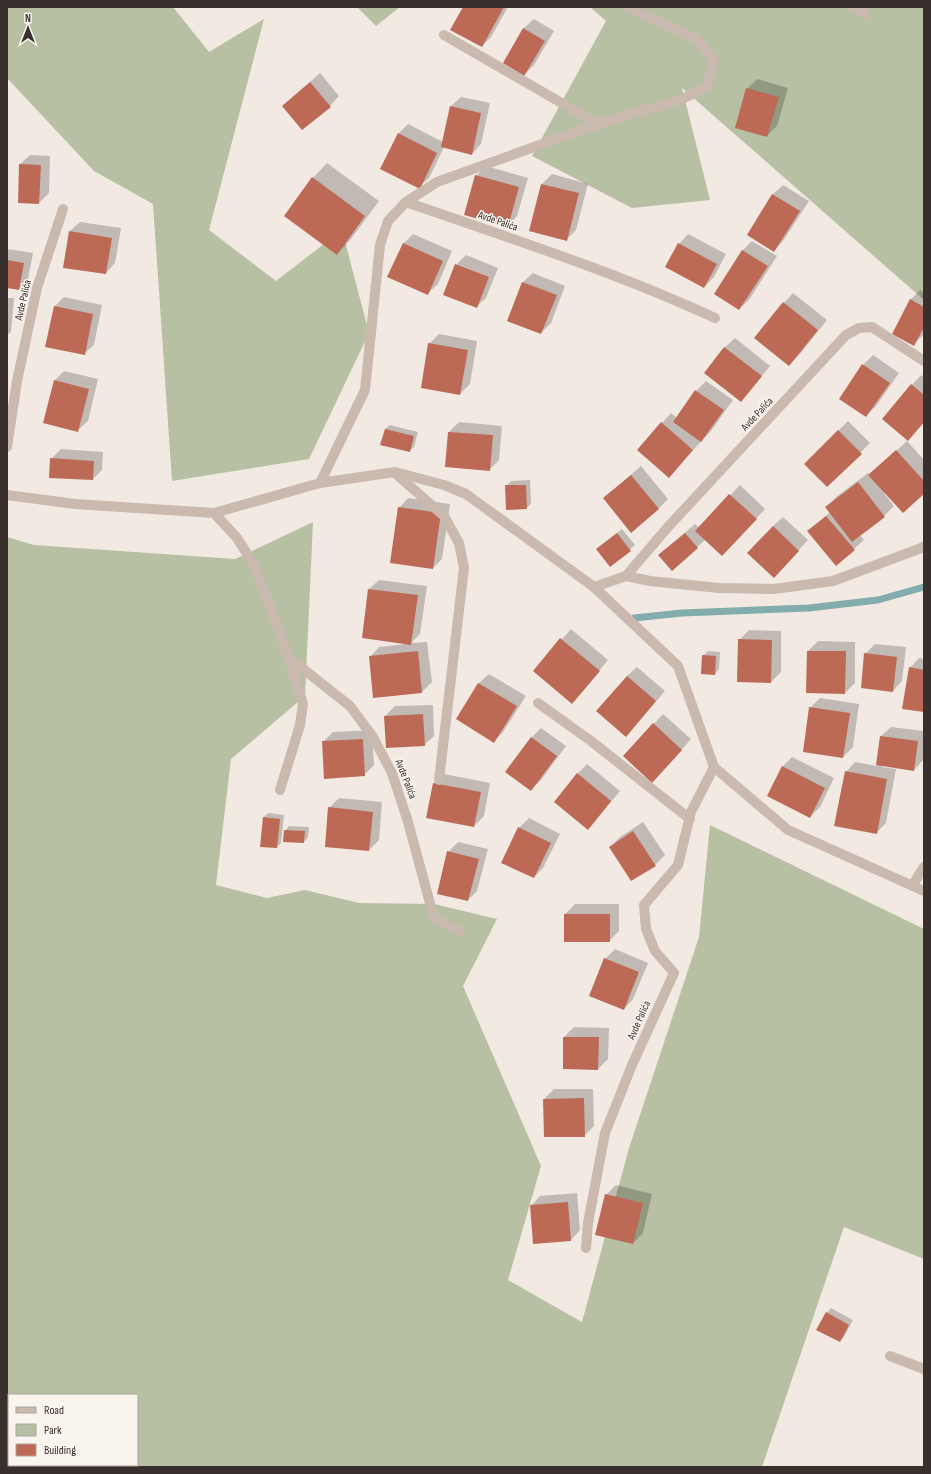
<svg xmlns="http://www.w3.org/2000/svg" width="931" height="1474" font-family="'Sofia Sans Condensed',sans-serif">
<rect width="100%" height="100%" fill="#f2e9e2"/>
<path fill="#b7c0a2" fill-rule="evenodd" d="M7,7H173L209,52L264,19L209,230L276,281L342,230L369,333L309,459L172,481L153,204L94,171L7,78Z
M357,7H400L376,26Z
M590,7H924V300L682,88L710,200L632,208L532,156L606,21Z
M313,522L305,696L231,759L216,885L267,898L305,890L359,903L434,904L497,919L463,986L541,1166L508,1280L582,1322L629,1148L699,937L710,825L924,929V1259L844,1227L762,1467H7V537L34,545L235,559ZM9,1395H137V1465H9Z"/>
<path fill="#0003" d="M464,7H508L491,37L482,46Z
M534,19L554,31L534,65L524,75L504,63L524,28Z
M320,73L339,96L330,106H283Z
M757,79L788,88L777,126L767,136L747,89Z
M461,97L490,103L481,144L472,154L444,147L429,178L419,187L398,134L408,124L443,142L451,106Z
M30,155L50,156L49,193L39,203L20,164Z
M327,163L379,201L351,239L337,254L313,178Z
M486,166L528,178L517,216L507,226L476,176Z
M552,174L588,184L576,230L566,240L530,231L542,184Z
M783,185L809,201L783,241L774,250L748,234L773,194Z
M80,222L121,228L115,263L106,273L70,231Z
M413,234L452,251L438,284L428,293L403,244Z
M688,234L726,254L714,277L704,287L679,244Z
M752,241L777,256L749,300L739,309L715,294L743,250Z
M7,249L33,253L28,279L19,289L7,287Z
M466,255L498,268L486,298L476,307L456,265Z
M533,273L565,286L551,323L541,333L523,282Z
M920,290L924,293V334L914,344L910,300Z
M793,293L827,320L799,355L789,365L784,303Z
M64,297L102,305L94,345L84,354L55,306Z
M7,298H14L11,332L7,335Z
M439,334L477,341L470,384L460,394L429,344Z
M735,338L770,366L750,391L741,401L705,373L725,347Z
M873,355L899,373L876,406L866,416L863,365Z
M64,371L98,379L88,421L78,430L55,380Z
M921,375L924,378V423L917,430L907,441L924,460V492H885L884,493L894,506L884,516L860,535L864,540L836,565L809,532L830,512L827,507L836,497L868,473L870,475L908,440L912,385Z
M706,381L733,400L711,431L669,476L662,423L671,413L677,418L696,391Z
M848,421L870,443L827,486L805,464Z
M459,422L502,426L499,460L489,470L446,466L449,432Z
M390,425L418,432L414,447L409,451L385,429Z
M61,449L103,452L102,470L93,479L51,459Z
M641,466L668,499L658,509L604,498Z
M530,480L531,504L526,508L506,486L511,481Z
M740,485L765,509L732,545L706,539L672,570L659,555L695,524L699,528Z
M408,498L450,504L442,559L433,568L399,508Z
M783,517L808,540L783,567L773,526Z
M622,529L635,545L610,566L602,545Z
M379,580L427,586L420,634L411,643L427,642L432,682L422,692L370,657L379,647L406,644L369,589Z
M571,629L608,660L581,693L534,671Z
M749,630L781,631V672L771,682L739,640Z
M818,641L855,642V683L845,693L807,692L808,651Z
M875,644L906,647L902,681L893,691L865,654Z
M708,651L720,652L719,669L715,674L703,656Z
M919,658L924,659V711L910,668Z
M637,667L665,691L635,726L627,676Z
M489,674L526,696L503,732L494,741L457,718L479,683Z
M820,698L859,704L853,747L843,757L810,708Z
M433,705L434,736L424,745L385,716L395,706Z
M663,714L691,739L662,772L624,756Z
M891,727L924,731V756L923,760L914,770L882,765V767L896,769L886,823L876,833L846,772L855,762L877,766L881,736Z
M541,728L566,746L541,780L531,789L507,771L532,737Z
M372,730L374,765L364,775L323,742L333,732Z
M792,757L834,778L820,807L810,817L782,767Z
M587,764L620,791L597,819L588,828L577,774Z
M444,774L490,783L484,816L474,826L434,784Z
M339,798L382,802L379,840L369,850L329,808Z
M268,813L284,815L281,843L277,847L264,817Z
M529,818L560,834L543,868L534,877L519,828Z
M643,822L665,855L655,865L610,847L620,837Z
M289,826L309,827L308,837L304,842L285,831Z
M458,842L488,849L477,891L468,900L448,852Z
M575,904H619V931L609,941H565V914Z
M615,949L648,963L633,999L624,1009L605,959Z
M574,1027L609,1028L608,1059L598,1069L564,1037Z
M554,1089H593L594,1126L584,1136L544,1099Z
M616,1185L652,1194L643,1233L633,1243L606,1195Z
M577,1193L580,1230L571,1240L531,1206L540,1196Z
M831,1308L853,1320L844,1337L840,1341L827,1313Z"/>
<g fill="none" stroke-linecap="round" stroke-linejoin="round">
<path stroke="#83acac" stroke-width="7" d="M634,618L682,613L809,608L878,600L924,587"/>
</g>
<path fill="#bc6a56" d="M463,7H504L482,47L450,30Z
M523,28L545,41L524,76L503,63Z
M310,82L331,107L302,130L282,106Z
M746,88L779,97L767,137L735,128Z
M450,106L481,113L472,155L441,147Z
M398,133L437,153L420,189L380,169Z
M19,164L41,165L39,204L18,203Z
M475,175L519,187L508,227L464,215Z
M312,177L365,216L337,255L284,216Z
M541,184L579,193L567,241L529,231Z
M772,194L800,211L774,252L747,235Z
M69,231L112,238L106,274L63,268Z
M403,243L443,261L428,295L387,277Z
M678,243L717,264L704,288L665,267Z
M742,250L768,266L739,310L714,294Z
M7,260L24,263L19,290L7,288Z
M455,264L489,277L477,308L443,295Z
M522,282L557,295L541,334L507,321Z
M910,299L924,307V327L914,346L892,334Z
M783,302L818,330L789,366L754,338Z
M54,306L93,314L85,355L45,347Z
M428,343L468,350L460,395L421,388Z
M724,347L762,376L741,402L704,373Z
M862,364L890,383L866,417L839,399Z
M54,380L89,389L78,432L43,423Z
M911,384L924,395V422L908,441L882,419Z
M695,390L724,410L701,442L673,422Z
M661,422L693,450L669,478L637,450Z
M385,429L414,436L410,452L380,445Z
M838,430L862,454L827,487L804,464Z
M448,432L493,435L490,471L445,467Z
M896,450L924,481V494L903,513L868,475Z
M50,458L94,461L93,480L49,478Z
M631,475L659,509L631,533L603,498Z
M858,482L885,517L852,542L825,507Z
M505,485H526L527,509L506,510Z
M729,494L757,519L722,556L695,531Z
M398,507L441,513L433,569L390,563Z
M826,516L855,550L836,566L807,531Z
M773,526L799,551L774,578L747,553Z
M617,533L631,551L610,567L596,549Z
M685,533L698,548L672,571L658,555Z
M368,589L418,595L411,645L362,638Z
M560,638L600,671L572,704L533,671Z
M738,639L772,640L771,683L737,682Z
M418,651L422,693L373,698L369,656Z
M807,651H846L845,694L806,693Z
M864,653L897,657L893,692L861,688Z
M702,655L716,656L715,675L701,674Z
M909,667L924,670V712L902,709Z
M627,676L656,701L626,737L596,711Z
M478,683L517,706L494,743L456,719Z
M809,707L850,713L843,758L803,752Z
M423,714L425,746L386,748L384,716Z
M653,723L682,750L652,783L623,756Z
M880,736L918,741L914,771L876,765Z
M531,737L557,756L531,791L505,772Z
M363,739L365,776L324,779L322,741Z
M782,766L825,788L810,818L767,796Z
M845,771L887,779L877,834L834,826Z
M577,773L611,801L588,830L554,802Z
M433,783L481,792L474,827L426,818Z
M328,807L373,812L369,851L325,847Z
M263,817L280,819L277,848L260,847Z
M518,827L551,843L534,878L501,863Z
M284,830L305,831L304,843L283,842Z
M633,831L656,866L631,881L609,847Z
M447,851L479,859L468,901L437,894Z
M564,914H610V942H564Z
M604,958L639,972L624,1010L589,996Z
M563,1037H599L598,1070L563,1069Z
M584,1098L585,1137H544L543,1099Z
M605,1194L643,1203L633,1244L595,1235Z
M568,1202L571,1241L533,1244L530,1205Z
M826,1312L849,1325L840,1342L816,1330Z"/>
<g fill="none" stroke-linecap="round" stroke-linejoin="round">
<path stroke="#c9b9ae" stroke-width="10" d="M852,7L865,14
M444,35L598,124
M406,202C510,238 615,272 715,318
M7,447L17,381L37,288L63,209
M396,474L444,516L459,543L464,568L439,780
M320,483L365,390L380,245L388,221L406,202L437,182L598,124L682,99L707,87L714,60L695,38L626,7
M7,495L75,504L214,513L320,483L395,472L444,485L466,494L594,587L678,666L714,767L788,830L924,891
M214,513L237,538L253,563L281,635L303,704L300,725L280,790
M626,576L668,527L846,335L859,328L872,327L924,361
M594,587L626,576L650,581L719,588L774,589L833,581L924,547
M288,657L350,706L373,737L392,773L408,822L434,918L459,931
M538,703L591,741L690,819
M912,886L924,867
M586,1248L588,1223L605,1133L632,1065L674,973L655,951L646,929L644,905L678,865L691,812L714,767
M890,1356L924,1369"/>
</g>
<g text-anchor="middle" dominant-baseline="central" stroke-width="3" stroke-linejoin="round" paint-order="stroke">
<g font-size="11" fill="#392f2c" stroke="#f9f4ee">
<text transform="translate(498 221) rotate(19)">Avde Palića</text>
<text transform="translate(23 300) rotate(-77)">Avde Palića</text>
<text transform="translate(757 414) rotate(-47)">Avde Palića</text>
<text transform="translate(406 779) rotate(69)">Avde Palića</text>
<text transform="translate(639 1020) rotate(-66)">Avde Palića</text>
</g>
</g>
<rect width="931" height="1474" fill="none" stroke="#392f2c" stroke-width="16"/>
<rect x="8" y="1394" width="130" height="72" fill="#f9f4ee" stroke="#aca5a0"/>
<rect x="16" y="1407" width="20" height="6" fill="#c9b9ae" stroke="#aca5a0"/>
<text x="44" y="1414" font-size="12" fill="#392f2c">Road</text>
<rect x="16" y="1424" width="20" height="12" fill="#b7c0a2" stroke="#aca5a0"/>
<text x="44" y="1434" font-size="12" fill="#392f2c">Park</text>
<rect x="16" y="1444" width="20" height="12" fill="#bc6a56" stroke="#aca5a0"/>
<text x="44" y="1454" font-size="12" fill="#392f2c">Building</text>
<g transform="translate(28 28)" stroke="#f9f4ee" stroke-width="3" paint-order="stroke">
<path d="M0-3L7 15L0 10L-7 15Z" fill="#392f2c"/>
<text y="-6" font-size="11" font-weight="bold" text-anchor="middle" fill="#392f2c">N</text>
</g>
</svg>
